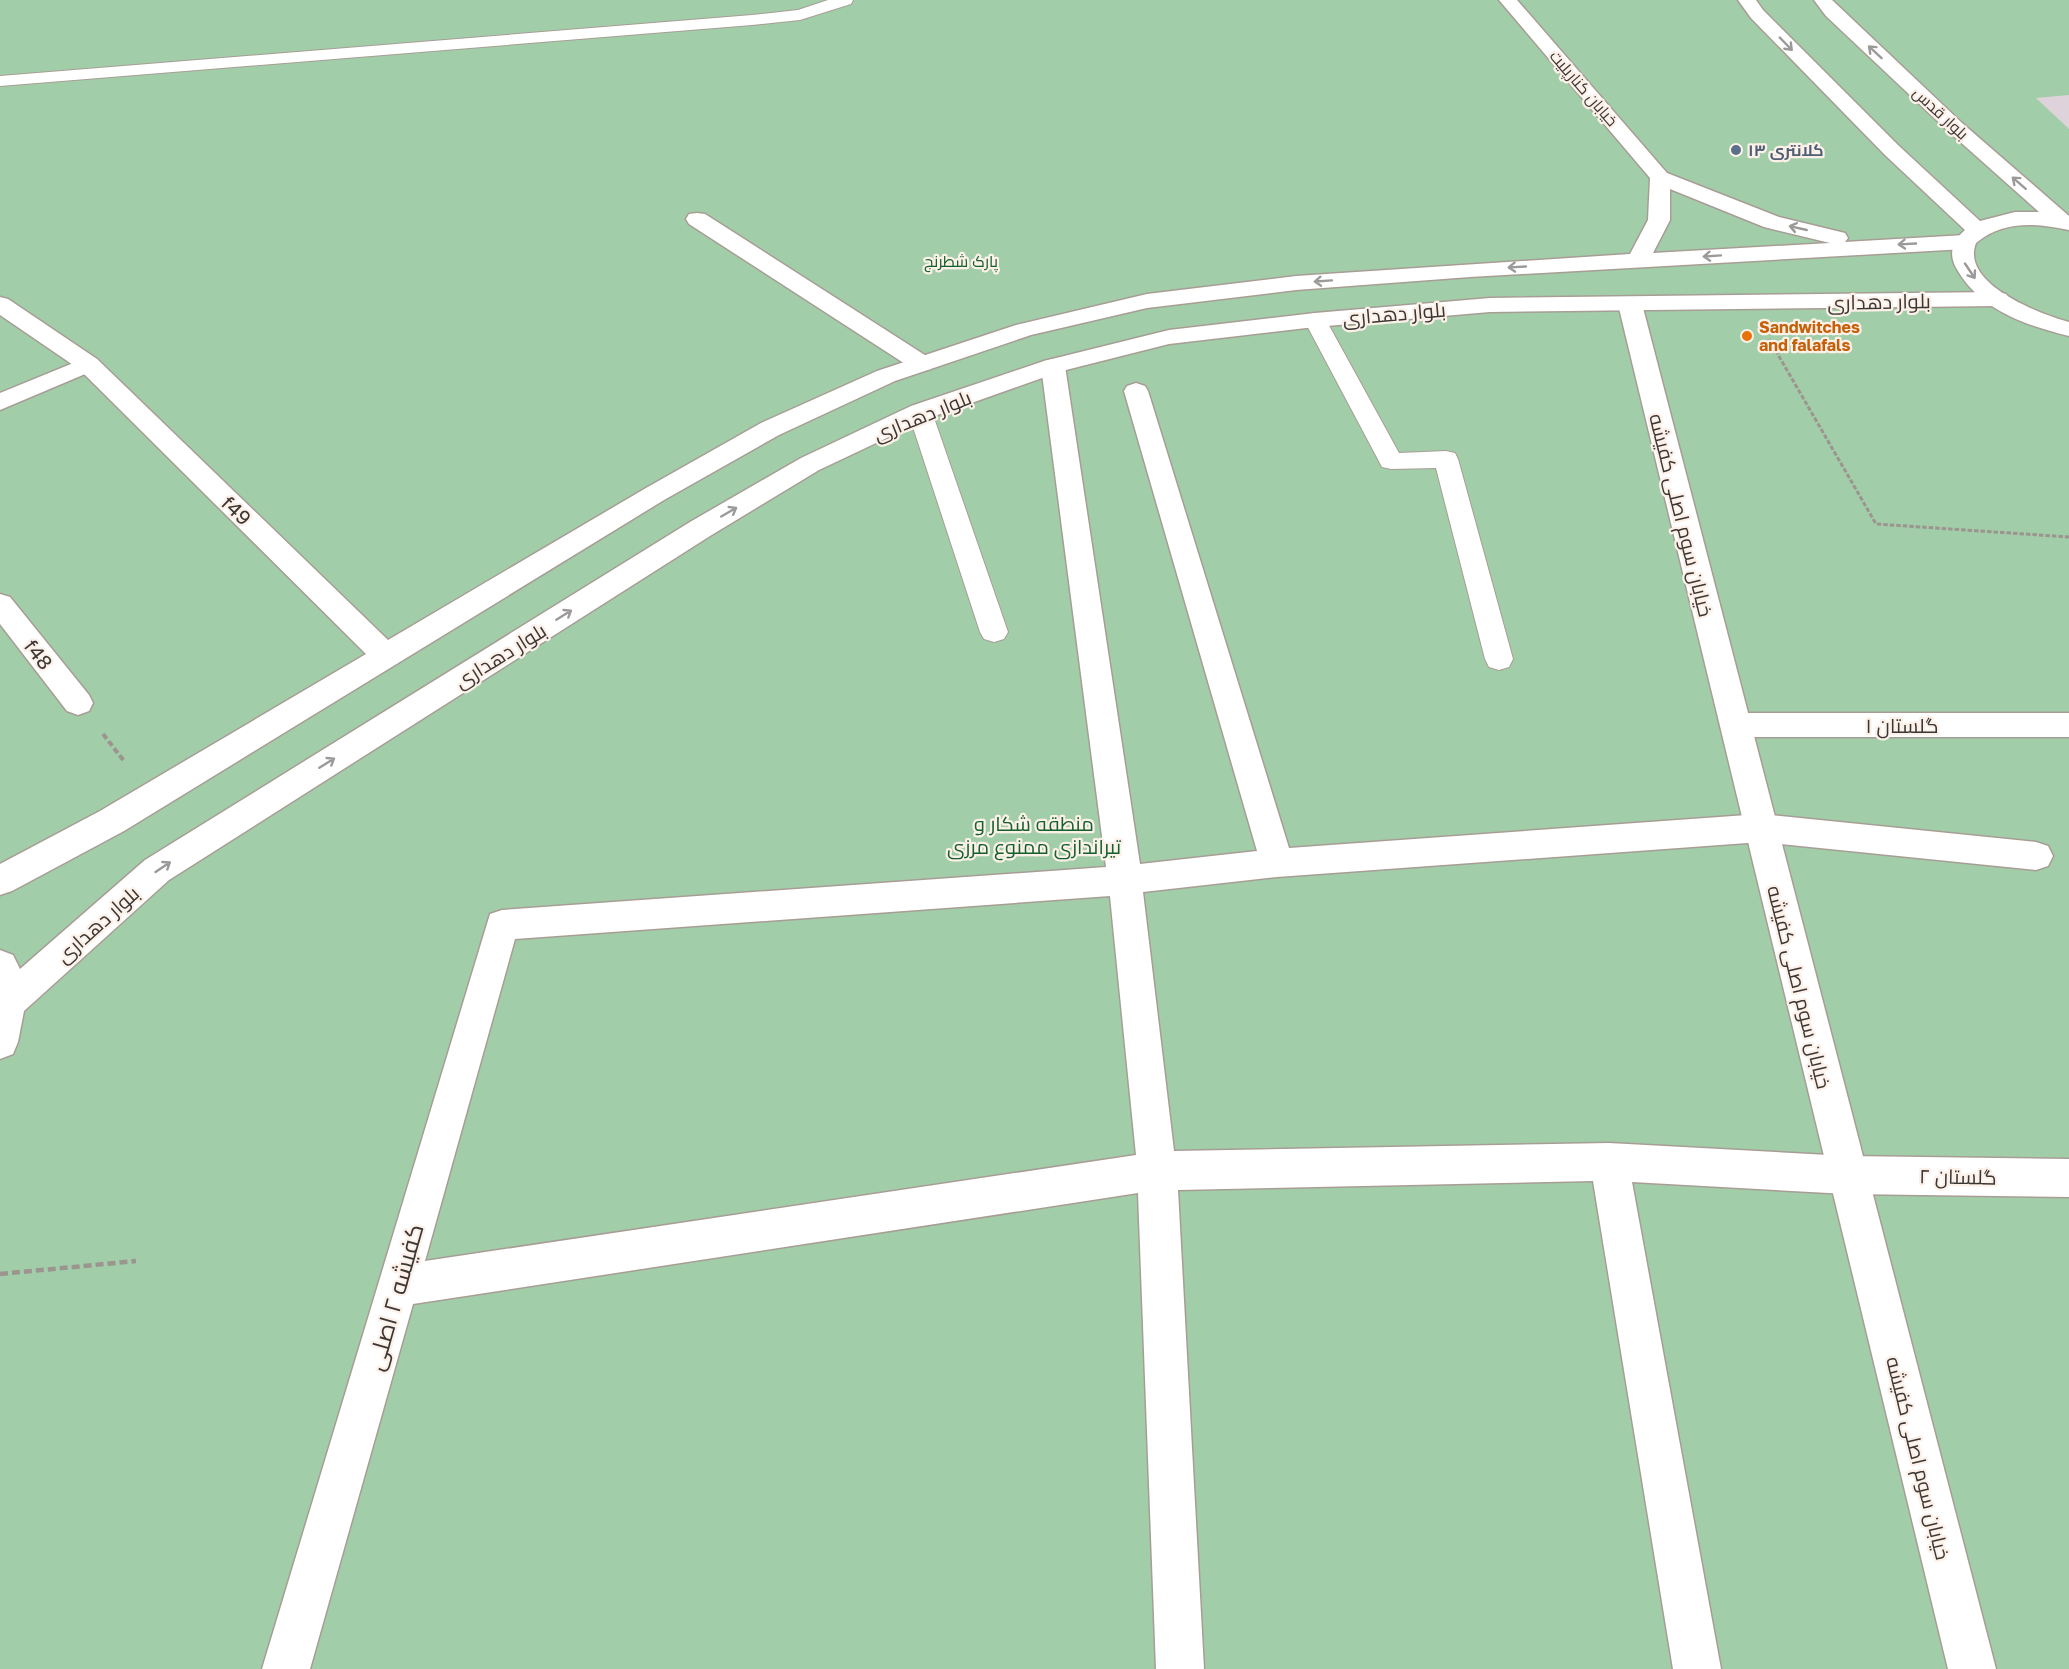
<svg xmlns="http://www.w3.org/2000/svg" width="2069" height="1669" font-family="'Golos Text',Cairo,sans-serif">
<rect width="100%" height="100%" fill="#fcf0e8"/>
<path fill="#a1cea9" d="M0,0H2069V1669H0Z"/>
<path fill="#dfd3db" d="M2069,95V129L2036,98Z"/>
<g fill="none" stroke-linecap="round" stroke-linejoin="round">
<defs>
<path id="service" d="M828,0H853L851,4L800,20L752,25L0,86V76L752,15L798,10Z
M1315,313L1323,315L1326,320L1399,453L1446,451L1455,453L1458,459L1513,659L1509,667L1499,670L1489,667L1485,659L1436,468L1391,469L1382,467L1304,320L1307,315Z
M920,404L929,407L932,412L1008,632L1004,639L994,642L984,639L980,632L908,412L911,407Z"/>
<path id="minor" d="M697,213L705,214L931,359L934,364L931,369L922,371L913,369L689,224L686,219L689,214Z
M88,357L97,359L100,364L97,369L0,410V393Z
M1053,359L1062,361L1065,366L1140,864L1257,851L1124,391L1127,386L1136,383L1145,386L1148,391L1289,848L1761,814L2036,842L2048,846L2053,856L2048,866L2036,870L1761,842L1277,877L1143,892L1174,1151L1609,1143L1847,1156L2069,1159V1197L1847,1194L1632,1182L1721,1669H1673L1593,1181L1178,1190L1204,1669H1156L1138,1193L413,1304L310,1669H262L490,914L502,910L1106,867L1041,366L1044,361ZM1110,896L1136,1155L425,1261L515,939Z
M0,594L10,597L89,695L93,703L89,711L78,715L67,711L0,624Z
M1735,713H2069V737H1735L1724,734L1720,725L1724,716Z"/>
<path id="tertiary" d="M1630,297L1638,299L1642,304L1996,1669H1948L1618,304L1622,299Z"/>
<path id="secondary" d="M1499,0H1517L1667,173L1779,217L1845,233L1848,238L1845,242L1965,235L1973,237L1976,242L1973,247L1965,249L1470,277L1296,290L1147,308L1031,335L895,381L779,435L664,500L124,831L12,891L0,895V864L100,811L366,654L79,369L0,315V297L8,299L97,359L388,640L646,488L761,423L877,371L1016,325L1147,294L1296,276L1630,254L1648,220L1650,178ZM1670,189L1764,227L1830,243L1653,253L1670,220Z
M1998,292L2006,294L2010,299L2006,304L1998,306L1490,312L1315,327L1169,344L1062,371L929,418L819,470L710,536L169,880L24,1011L18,1042L13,1054L0,1059V950L13,955L20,969L145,860L690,522L801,458L911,406L1044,361L1169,330L1315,313L1490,298Z"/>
<path id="primary" d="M1738,0H1756L1763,10L1899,146L1980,221L2015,212H2039L1948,131L1826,16L1814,0H1832L1962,123L2069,216V230C2036,223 2003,220 1976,243C1960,284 2040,314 2069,322V336C2027,326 1981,310 1958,271C1948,256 1951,242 1965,230L1885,155L1751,18Z"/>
</defs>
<use href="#service" stroke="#a89d95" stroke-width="2"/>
<use href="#minor" stroke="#a89d95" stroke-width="3"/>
<use href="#tertiary" stroke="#a89d95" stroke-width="3"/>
<use href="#secondary" stroke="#a89d95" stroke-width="3"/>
<use href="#primary" stroke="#a89d95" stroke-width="3"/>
<path stroke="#9c948e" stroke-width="3" stroke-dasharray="4.5 2" stroke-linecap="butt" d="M1769,339L1876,524L2069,537"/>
<path stroke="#9c948e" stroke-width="4" stroke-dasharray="6 3" stroke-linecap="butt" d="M103,734L124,761"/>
<path stroke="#9c948e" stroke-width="4.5" stroke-dasharray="8 4" stroke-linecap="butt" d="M0,1274L136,1261"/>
<use href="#service" fill="#fff" fill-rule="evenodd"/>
<use href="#minor" fill="#fff" fill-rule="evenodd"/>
<use href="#tertiary" fill="#fff" fill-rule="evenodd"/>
<use href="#secondary" fill="#fff" fill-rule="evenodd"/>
<use href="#primary" fill="#fff" fill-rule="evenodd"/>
</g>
<defs><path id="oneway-shaft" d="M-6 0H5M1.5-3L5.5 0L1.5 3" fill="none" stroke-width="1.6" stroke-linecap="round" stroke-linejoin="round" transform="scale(1.5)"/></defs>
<g stroke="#9c9a99">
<use href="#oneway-shaft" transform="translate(1786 44) rotate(46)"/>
<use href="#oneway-shaft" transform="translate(1875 52) rotate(-137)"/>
<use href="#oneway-shaft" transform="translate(2019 183) rotate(-139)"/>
<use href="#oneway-shaft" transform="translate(1798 228) rotate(-167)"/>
<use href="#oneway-shaft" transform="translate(1907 244) rotate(177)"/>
<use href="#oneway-shaft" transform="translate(1712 256) rotate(176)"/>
<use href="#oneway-shaft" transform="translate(1517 267) rotate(177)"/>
<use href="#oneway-shaft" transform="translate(1970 271) rotate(56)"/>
<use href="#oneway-shaft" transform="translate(1323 281) rotate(176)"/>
<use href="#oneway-shaft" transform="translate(729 512) rotate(-30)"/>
<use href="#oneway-shaft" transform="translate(564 615) rotate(-32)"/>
<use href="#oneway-shaft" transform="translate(327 763) rotate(-32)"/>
<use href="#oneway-shaft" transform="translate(163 867) rotate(-34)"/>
</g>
<circle fill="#5c6f8a" stroke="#fcf0e8" stroke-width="2" cx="1736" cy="150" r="6"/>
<circle fill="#e8710a" stroke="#fcf0e8" stroke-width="2" cx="1747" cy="336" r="6"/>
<g text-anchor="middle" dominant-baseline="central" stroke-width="4.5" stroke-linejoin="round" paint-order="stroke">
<g font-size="16" fill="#3a3633" stroke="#fcf0e8">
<text transform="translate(1584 88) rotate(49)">خیابان کنارپلیت</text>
<text transform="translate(1941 113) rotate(43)">بلوار قدس</text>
</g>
<g font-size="16" font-weight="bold" fill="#4e5e75" stroke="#fcf0e8" text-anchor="start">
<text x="1748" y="150">کلانتری ۱۳</text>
</g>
<g font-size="16" fill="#13612d" stroke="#fcf0e8">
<text x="961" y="261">پارک شطرنج</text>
</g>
<g font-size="16" font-weight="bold" fill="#c56008" stroke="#fcf0e8" text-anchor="start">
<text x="1759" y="327">Sandwitches<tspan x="1759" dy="18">and falafals</tspan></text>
</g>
<g font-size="20" fill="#3a3633" stroke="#fcf0e8">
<text transform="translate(1879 301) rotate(-1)">بلوار دهداری</text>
<text transform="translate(1394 313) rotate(-5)">بلوار دهداری</text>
<text transform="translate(922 415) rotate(-22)">بلوار دهداری</text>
<text transform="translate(237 510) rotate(44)">f49</text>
<text transform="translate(1682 515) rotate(76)">خیابان سوم اصلی کفیشه</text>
<text transform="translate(39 654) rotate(52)">f48</text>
<text transform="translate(500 655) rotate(-32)">بلوار دهداری</text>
<text x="1902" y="725">گلستان ۱</text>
<text transform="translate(97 924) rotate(-42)">بلوار دهداری</text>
<text transform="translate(1800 987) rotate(76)">خیابان سوم اصلی کفیشه</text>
<text transform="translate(1958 1176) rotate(1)">گلستان ۲</text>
<text transform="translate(1919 1458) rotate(76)">خیابان سوم اصلی کفیشه</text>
</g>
<g font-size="20" fill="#13612d" stroke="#fcf0e8">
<text x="1034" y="823">منطقه شکار و<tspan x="1034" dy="23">تیراندازی ممنوع مرزی</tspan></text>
</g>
<g font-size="24" fill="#3a3633" stroke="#fcf0e8">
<text transform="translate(394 1297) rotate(-74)">کفیشه ۲ اصلی</text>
</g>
</g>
</svg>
